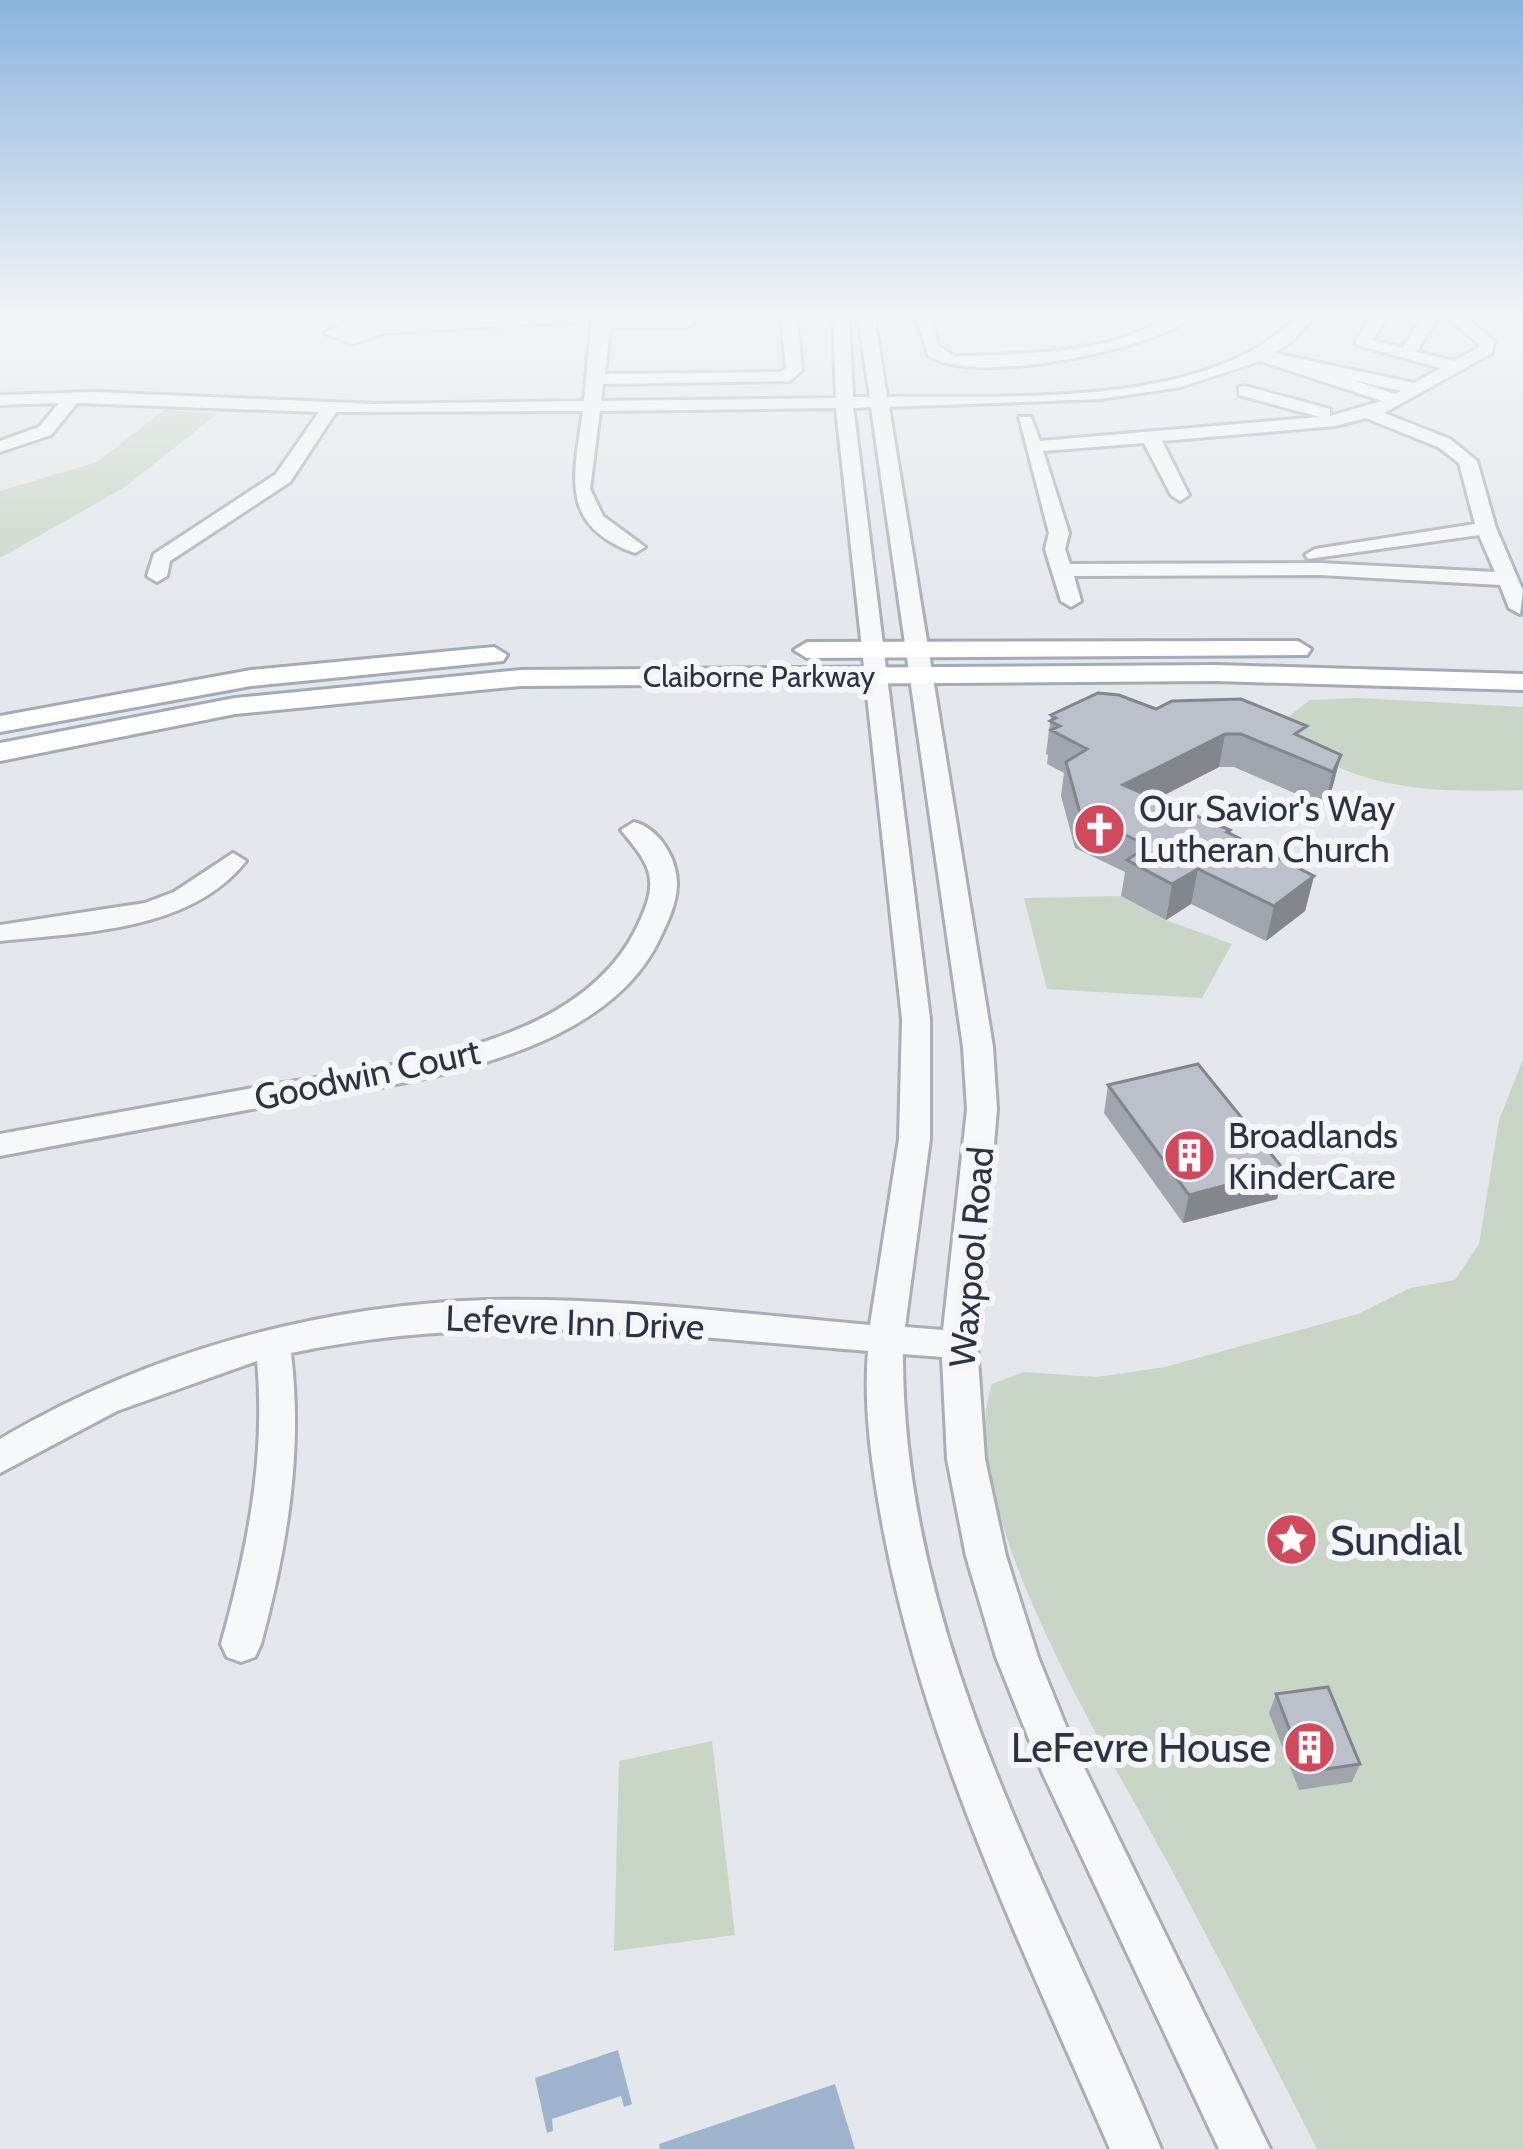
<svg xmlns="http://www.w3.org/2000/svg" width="1523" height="2149" font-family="Cabin,sans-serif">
<rect width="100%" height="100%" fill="#e4e7ec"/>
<path fill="#c9d6c5" d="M164,410L217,414L125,487L0,558V491L97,462Z
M1358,698L1523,707V790C1438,793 1355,792 1286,735L1288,717L1310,700Z
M1121,896L1166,920L1232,944L1202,998L1047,989L1024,898Z
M1523,1059V2149H1317C1269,2054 1219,1959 1169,1865C1111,1757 951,1503 992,1384L1024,1372L1097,1377L1165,1367L1358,1314L1410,1288L1455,1280L1479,1244L1499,1120Z
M712,1741L735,1935L614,1951L619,1761Z"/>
<path fill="#9fb4cc" d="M618,2050L632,2104L624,2107L621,2096L552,2119L553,2131L547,2133L535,2078Z
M835,2084L855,2149H660L659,2144Z"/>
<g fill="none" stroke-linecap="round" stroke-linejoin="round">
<defs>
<path id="minor" d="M510,316H589L581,321L383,333L352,344L324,333L355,318L377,325Z
M592,316H691L694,323L686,328H610L605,374L780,372L786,368L781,316H797L802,370L790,381L603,384L601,401L836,398L833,316H849L853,397H870L858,316H874L887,397C1010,395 1207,410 1298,316H1315L1290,343L1273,353L1414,383L1441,368L1357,345L1355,342L1372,316H1388L1372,340L1403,348L1422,316H1438L1417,352L1454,361L1478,348V343L1446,316H1464L1494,341L1492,353L1384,413L1450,439L1477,461L1496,528L1523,591L1520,614L1509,608L1500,585L1320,575L1074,576L1081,601L1071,607L1061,601L1045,549L1049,533L1019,417H1031L1040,441L1320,417L1239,395V387L1245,386L1330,409V416L1382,401L1260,361L1181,387L1101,399L889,407L993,1047L997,1109L977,1345L985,1459L1006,1556L1038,1657L1076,1751L1270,2149H1219L1043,1774L996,1657L966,1556L947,1459L942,1357L903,1354V1361C905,1646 1056,1894 1161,2149H1110C1023,1949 925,1749 884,1533C873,1474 863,1411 868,1351C669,1335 490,1311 291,1353C303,1452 287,1548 261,1644L255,1657L241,1662L227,1657L221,1644C247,1551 266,1458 257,1361L117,1411L0,1473V1439C145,1353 318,1305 487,1300C614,1297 744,1314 870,1325L899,1139L902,1019L836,408L600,411L590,489L603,516L645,547L635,553C558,526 574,475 583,411L336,412L290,482L170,561L167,576L157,582L147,576L154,554L276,474L319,412L77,403L51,435L0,452V441L39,427L59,403L0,405V395L95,392L375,404L584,401ZM1353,380L1401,391L1395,394ZM871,407L963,1047L967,1109L943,1330L905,1327L930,1139V1019L854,413L853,408ZM1366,418L1438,447L1459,463L1475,524L1315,549L1305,555L1308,559L1479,535L1495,572L1320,563L1070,564L1065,549L1069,533L1043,451L1144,443L1171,495L1180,501L1189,495L1162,441L1335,426Z
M916,316H932L938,346L954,356C1004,355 1055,354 1105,343C1135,337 1163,316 1194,316C1154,350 969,387 928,355Z
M634,822C660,829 678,860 677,886C676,905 668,921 660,938C599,1069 378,1085 252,1109C168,1124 84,1140 0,1156V1134C84,1119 169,1103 253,1088C376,1066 576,1054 637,927C660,880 652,867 621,830Z
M233,853L246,861C190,932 82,932 0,941V925L145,903L174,892Z"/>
<path id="major" d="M1298,641L1311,649L1307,655L807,658L794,650L807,642Z
M494,647L507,655L503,661L251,686L0,732V716L251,670Z
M1216,665L1523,674V690L1216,681L521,686L235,714L0,761V743L235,698L521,670Z"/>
</defs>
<use href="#minor" stroke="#a9aeb7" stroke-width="6"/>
<use href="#major" stroke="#a3abb8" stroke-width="6"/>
<use href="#minor" fill="#f7f8fa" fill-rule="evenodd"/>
<use href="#major" fill="#fff" fill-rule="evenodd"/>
</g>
<path fill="#a1a5ae" d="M1156,709L1304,738L1341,755L1332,789L1324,806L1234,767H1219L1157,799L1230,830L1229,833L1314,876L1305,911L1266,941L1191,904L1166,920L1121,896L1125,872L1075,848L1061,796L1064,773L1047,764L1048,755L1046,754L1051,715Z
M1108,1085L1284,1170L1277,1199L1183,1223L1104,1113Z
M1276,1694L1360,1764L1352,1782L1299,1790L1269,1713Z"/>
<path fill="#83868d" d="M1225,734L1219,767L1117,819L1123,785Z
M1341,755L1332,789L1324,806L1333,772Z
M1198,869L1191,904L1166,920L1172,884Z
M1314,876L1305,911L1266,941L1274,906Z
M1284,1170L1277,1199L1183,1223L1189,1195Z"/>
<path fill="#bbc0ca" stroke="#83868d" stroke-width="3" d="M1098,693L1119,695L1156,709L1172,701L1241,699L1307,726L1295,734L1341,755L1333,772L1241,734H1225L1123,785L1230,830L1227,832L1314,876L1274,906L1198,869L1172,884L1127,860L1148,846L1080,813L1066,762L1087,749L1051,730L1060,726L1050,721L1056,718L1051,715Z
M1198,1064L1284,1170L1189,1195L1108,1085Z
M1328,1687L1360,1764L1306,1772L1276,1694Z"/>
<linearGradient id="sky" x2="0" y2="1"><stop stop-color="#8bb4dd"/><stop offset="0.51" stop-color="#f3f4f6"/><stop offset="1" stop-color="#f3f4f6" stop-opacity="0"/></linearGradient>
<rect width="1523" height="617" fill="url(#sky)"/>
<defs>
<symbol id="church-disc" viewBox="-11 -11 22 22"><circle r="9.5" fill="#d1495b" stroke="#f4f6f9"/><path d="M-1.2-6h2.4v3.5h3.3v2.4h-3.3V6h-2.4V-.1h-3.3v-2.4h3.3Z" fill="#fff"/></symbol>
<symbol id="building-disc" viewBox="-11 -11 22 22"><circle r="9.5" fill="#d1495b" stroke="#f4f6f9"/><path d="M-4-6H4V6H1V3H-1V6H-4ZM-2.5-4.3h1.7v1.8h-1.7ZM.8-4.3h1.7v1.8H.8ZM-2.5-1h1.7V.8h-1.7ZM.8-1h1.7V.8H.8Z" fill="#fff"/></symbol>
<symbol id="sight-disc" viewBox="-11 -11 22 22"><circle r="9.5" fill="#d1495b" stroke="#f4f6f9"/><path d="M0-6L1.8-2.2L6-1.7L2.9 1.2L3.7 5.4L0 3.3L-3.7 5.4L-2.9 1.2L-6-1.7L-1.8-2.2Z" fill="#fff"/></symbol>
</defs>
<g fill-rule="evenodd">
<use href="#church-disc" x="1070" y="800" width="59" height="59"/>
<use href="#building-disc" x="1160" y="1126" width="59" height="59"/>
<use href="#sight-disc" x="1262" y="1510" width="59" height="59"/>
<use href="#building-disc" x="1280" y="1718" width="59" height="59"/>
</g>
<g text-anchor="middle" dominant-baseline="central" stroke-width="12" stroke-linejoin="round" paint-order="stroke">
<g font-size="30" fill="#2b3445" stroke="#f4f6f9">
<text x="759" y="676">Claiborne Parkway</text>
</g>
<g font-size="36" fill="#2b3445" stroke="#f4f6f9" text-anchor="start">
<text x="1139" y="808">Our Savior's Way<tspan x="1139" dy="41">Lutheran Church</tspan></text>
<text x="1228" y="1135">Broadlands<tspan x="1228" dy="41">KinderCare</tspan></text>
</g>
<g font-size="36" fill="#2b3445" stroke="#f4f6f9">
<text transform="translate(367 1074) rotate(-12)">Goodwin Court</text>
<text transform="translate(971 1257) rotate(-85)">Waxpool Road</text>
<text transform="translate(575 1322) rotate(2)">Lefevre Inn Drive</text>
</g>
<g font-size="42" fill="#2b3445" stroke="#f4f6f9" text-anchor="start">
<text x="1330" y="1540">Sundial</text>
<text x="1271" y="1747" text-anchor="end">LeFevre House</text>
</g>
</g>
</svg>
